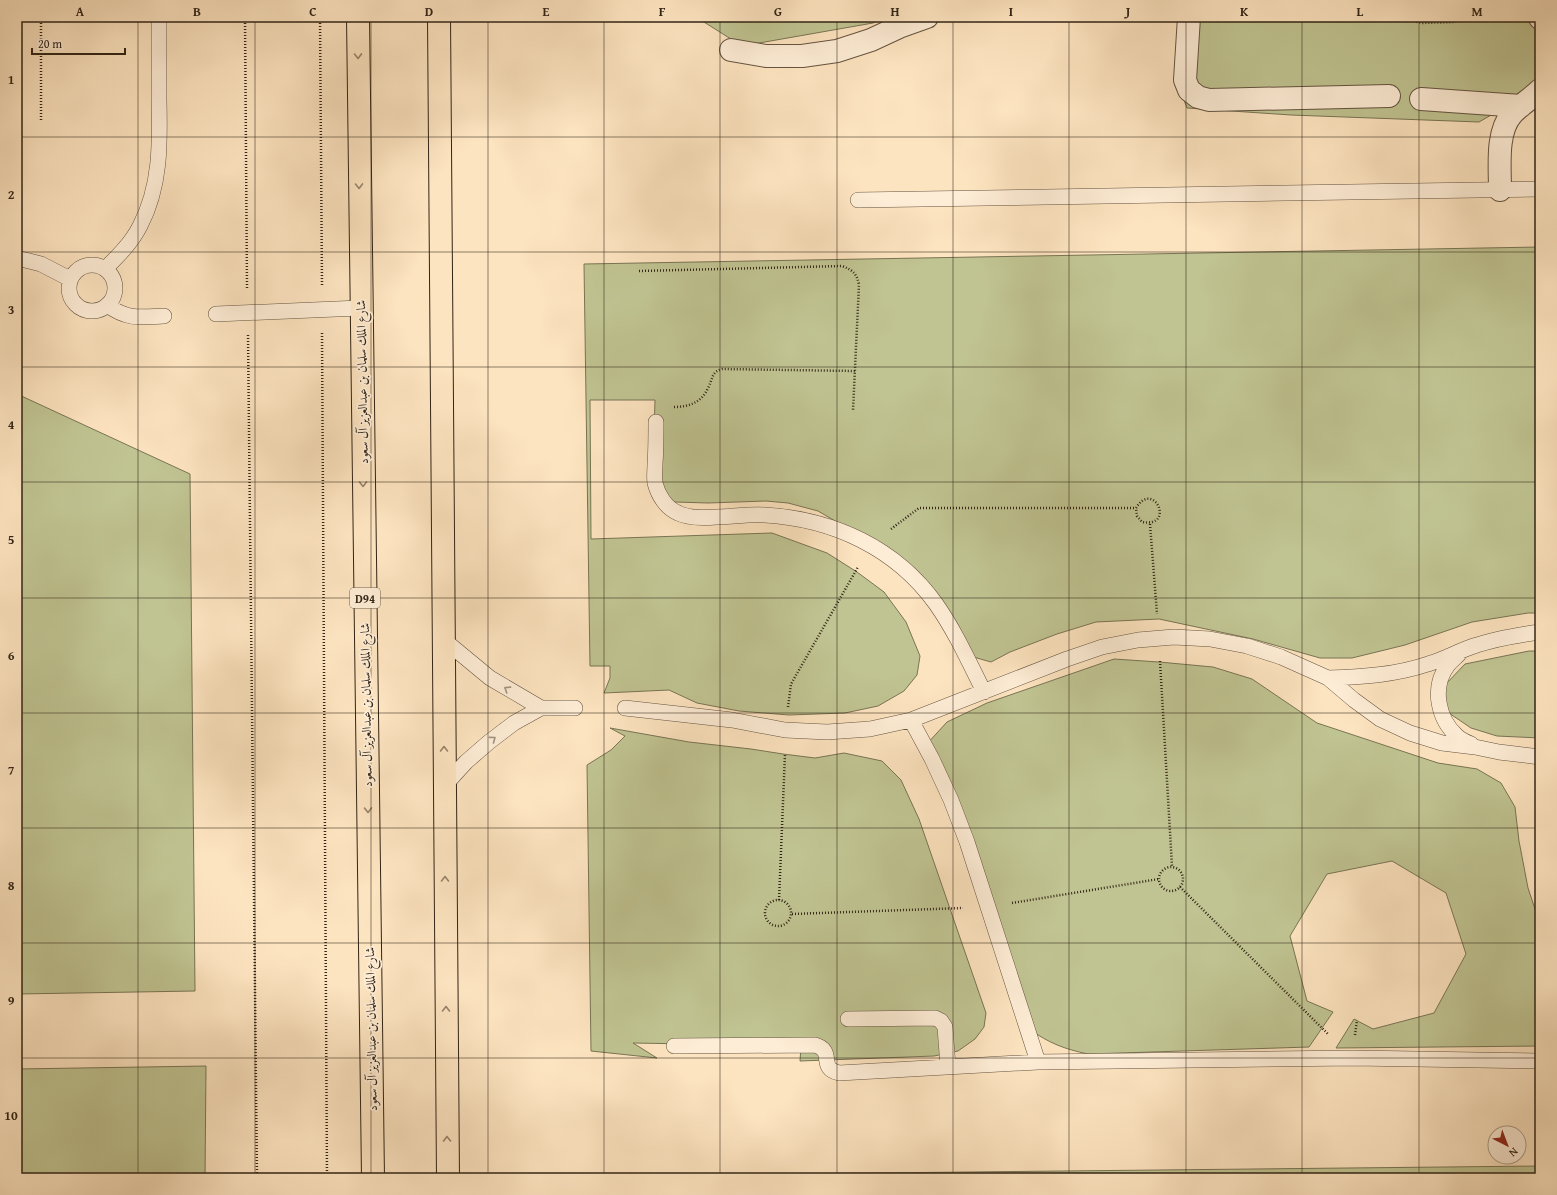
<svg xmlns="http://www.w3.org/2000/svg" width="1557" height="1195" font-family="'Gentium Book Plus',Amiri,serif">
<rect width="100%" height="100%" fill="#fde4c0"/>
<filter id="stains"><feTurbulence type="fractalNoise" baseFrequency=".005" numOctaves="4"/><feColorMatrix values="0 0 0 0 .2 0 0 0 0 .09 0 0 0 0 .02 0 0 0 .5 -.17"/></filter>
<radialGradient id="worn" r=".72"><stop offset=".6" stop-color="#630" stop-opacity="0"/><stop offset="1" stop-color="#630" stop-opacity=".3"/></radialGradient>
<path fill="#c0c492" stroke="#797454" d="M696,17H886L873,23L742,46Z
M1182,17H1540V108L1517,100L1479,122L1291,115L1187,108L1175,76Z
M1540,247V613H1528L1472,622L1405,645L1352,658H1320L1253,639L1159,619L1096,622L1057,634L1010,652L991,662L970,656L924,595L878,546L818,511L788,503L766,501L708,503L675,502L663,498L653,471L655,400H590L591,539L772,533L827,553L857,572L884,592L906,622L920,656L917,675L904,691L878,706L845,713L789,715L739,711L697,703L669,690L604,693L610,678V666H590L584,264Z
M17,394L190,474L195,991L17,994Z
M1529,651H1540V738L1497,736L1471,728L1443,709L1446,684L1465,664Z
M1114,659L1159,662L1213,667L1252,679L1317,723L1438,763L1477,769L1501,783L1515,807L1519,841L1528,888L1540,924V1046L1336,1048L1354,1019L1373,1029L1434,1013L1466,954L1446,893L1392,861L1327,874L1290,936L1307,1001L1333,1012L1309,1047L1088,1054C1064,1049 1049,1043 1029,1029L926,745L947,722L987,703Z
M610,728L689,742L751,749L783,754L815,758L844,753L882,761L901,780L919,819L986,1013L984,1027L975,1039L958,1051L934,1056L800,1061L801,1046L633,1043L657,1058L591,1051L587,765L611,750L625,736Z
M206,1066L205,1178H17V1069Z
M1540,1166V1178H683L682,1175Z"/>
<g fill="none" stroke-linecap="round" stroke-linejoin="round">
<defs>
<path id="service" d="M858,200L1540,189
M17,258L41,264L70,279
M69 288a23 23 0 1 1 46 0a23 23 0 1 1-46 0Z
M106,268C119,255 132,242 140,226C161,186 160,143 159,100C159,72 159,45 159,17
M107,305C128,320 139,317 164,316
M216,314L360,308
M656,422C656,436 656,450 655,464C655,470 654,477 655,483C658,495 666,508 678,513C697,523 742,513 765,515C833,519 896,548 936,604C955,631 969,662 984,692
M1540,632C1518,635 1497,638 1477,645C1460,650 1445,659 1428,664C1395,675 1362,677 1328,678L1354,700L1380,719L1410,733L1442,743L1475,747L1499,752L1540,757
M444,640L490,678L541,708
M1459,654C1455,658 1451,661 1448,665C1431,687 1438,719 1457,736C1461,740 1466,742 1471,744
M625,708L732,720L785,730L827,732L870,729L911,720L1067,659L1102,647L1138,640L1174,637L1210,639L1247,646L1281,657L1328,678
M911,720L932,759L951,800L967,842L1038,1062
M445,785L466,762L489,742L514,723L541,708H575
M848,1019L935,1018L941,1021L945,1027L948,1067
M674,1046L815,1045C836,1051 817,1068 839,1073L1038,1062L1353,1058L1540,1061"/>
<path id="minor" d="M1189,17L1185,80L1189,90L1198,97L1209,100L1389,96
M1540,17V18
M731,50L766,56H802L837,51L871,40L899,27L927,17
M1421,99L1521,106
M1500,190C1500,166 1496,132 1512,114C1520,105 1531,99 1540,90"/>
<path id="primary" d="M358,17L373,1178
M439,17L448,1178"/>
</defs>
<use href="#service" stroke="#655440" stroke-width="16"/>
<use href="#minor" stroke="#655440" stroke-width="24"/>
<use href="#primary" stroke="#322416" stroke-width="24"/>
<path stroke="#322416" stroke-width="2.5" stroke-dasharray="1 2" stroke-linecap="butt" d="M41,17V120
M245,17L247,288
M320,17L322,286
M1396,17L1422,23L1454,22L1475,17
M639,271L842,266C853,270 857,274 859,285L853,410
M322,333L327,1178
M248,335L257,1178
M674,407C689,407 702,402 708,388C713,379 711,372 722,369L855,371
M1150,524L1157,614
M891,529L919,508H1136C1154,479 1176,528 1142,522L1137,516L1136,508
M1160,661L1172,866
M788,707L791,684L858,567
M1159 879a12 12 0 1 1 24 0a12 12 0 1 1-24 0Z
M1180,887L1328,1034
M765 913a13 13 0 1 1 26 0a13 13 0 1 1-26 0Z
M779,900L785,754
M1012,903L1159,879
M792,914L963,908
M1355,1035L1357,1020"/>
<use href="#service" stroke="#feedd6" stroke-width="15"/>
<use href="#minor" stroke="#feedd6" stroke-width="22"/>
<use href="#primary" stroke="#fde4c0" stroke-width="22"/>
</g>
<defs><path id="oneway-chevron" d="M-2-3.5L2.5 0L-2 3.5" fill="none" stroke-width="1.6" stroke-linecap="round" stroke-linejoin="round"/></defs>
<g stroke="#98846b">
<use href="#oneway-chevron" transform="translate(358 56) rotate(89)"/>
<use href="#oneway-chevron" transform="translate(359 186) rotate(89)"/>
<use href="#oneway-chevron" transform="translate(363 484) rotate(89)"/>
<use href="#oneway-chevron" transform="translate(444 749) rotate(-90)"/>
<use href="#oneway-chevron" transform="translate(368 810) rotate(89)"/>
<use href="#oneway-chevron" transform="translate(445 879) rotate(-90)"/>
<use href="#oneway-chevron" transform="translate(446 1009) rotate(-90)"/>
<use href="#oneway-chevron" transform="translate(447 1139) rotate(-91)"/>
</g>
<g stroke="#a29380">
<use href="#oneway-chevron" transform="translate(507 689) rotate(-147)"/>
<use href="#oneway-chevron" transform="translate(493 739) rotate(-36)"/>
</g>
<path fill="none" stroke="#322416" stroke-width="1" stroke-opacity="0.55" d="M138,17V1178M255,17V1178M371,17V1178M488,17V1178M604,17V1178M720,17V1178M837,17V1178M953,17V1178M1069,17V1178M1186,17V1178M1302,17V1178M1419,17V1178M17,137H1540M17,252H1540M17,367H1540M17,482H1540M17,598H1540M17,713H1540M17,828H1540M17,943H1540M17,1058H1540"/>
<g text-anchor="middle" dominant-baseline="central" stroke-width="3.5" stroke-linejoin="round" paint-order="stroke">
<rect fill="#feedd6" stroke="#6f6050" stroke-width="1" x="350" y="588" width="30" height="20" rx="3"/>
<g font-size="12" font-weight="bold" fill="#322416">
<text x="365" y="598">D94</text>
</g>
<g font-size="13" fill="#322416" stroke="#feedd6">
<text transform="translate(362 382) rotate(-91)">شارع الملك سلمان بن عبدالعزيز آل سعود</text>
<text transform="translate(366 705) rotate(-91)">شارع الملك سلمان بن عبدالعزيز آل سعود</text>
<text transform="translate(371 1029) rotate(-91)">شارع الملك سلمان بن عبدالعزيز آل سعود</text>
</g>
</g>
<rect width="1557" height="1195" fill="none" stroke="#fde4c0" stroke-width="44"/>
<g transform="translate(1507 1145) rotate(138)"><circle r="19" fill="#feedd6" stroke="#ac9d89"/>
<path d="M0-3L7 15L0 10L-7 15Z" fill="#8f2418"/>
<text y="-6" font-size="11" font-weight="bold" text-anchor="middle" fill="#322416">N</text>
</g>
<path d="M32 48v6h93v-6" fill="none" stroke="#322416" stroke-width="2"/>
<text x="38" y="48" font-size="12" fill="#322416" stroke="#feedd6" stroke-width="3" paint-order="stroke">20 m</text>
<rect x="22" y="22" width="1513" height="1151" fill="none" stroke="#322416" stroke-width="1.5"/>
<g font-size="13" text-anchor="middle" font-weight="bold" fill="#322416">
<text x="80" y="16">A</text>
<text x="197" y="16">B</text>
<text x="313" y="16">C</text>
<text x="429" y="16">D</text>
<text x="546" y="16">E</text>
<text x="662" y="16">F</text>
<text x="778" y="16">G</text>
<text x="895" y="16">H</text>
<text x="1011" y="16">I</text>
<text x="1128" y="16">J</text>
<text x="1244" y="16">K</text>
<text x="1360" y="16">L</text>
<text x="1477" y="16">M</text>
<text x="11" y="84">1</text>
<text x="11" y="199">2</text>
<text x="11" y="314">3</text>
<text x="11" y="429">4</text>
<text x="11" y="544">5</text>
<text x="11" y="660">6</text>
<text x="11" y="775">7</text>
<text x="11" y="890">8</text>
<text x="11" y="1005">9</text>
<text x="11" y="1120">10</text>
</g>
<rect width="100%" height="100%" filter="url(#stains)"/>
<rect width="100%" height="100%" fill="url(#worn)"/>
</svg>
